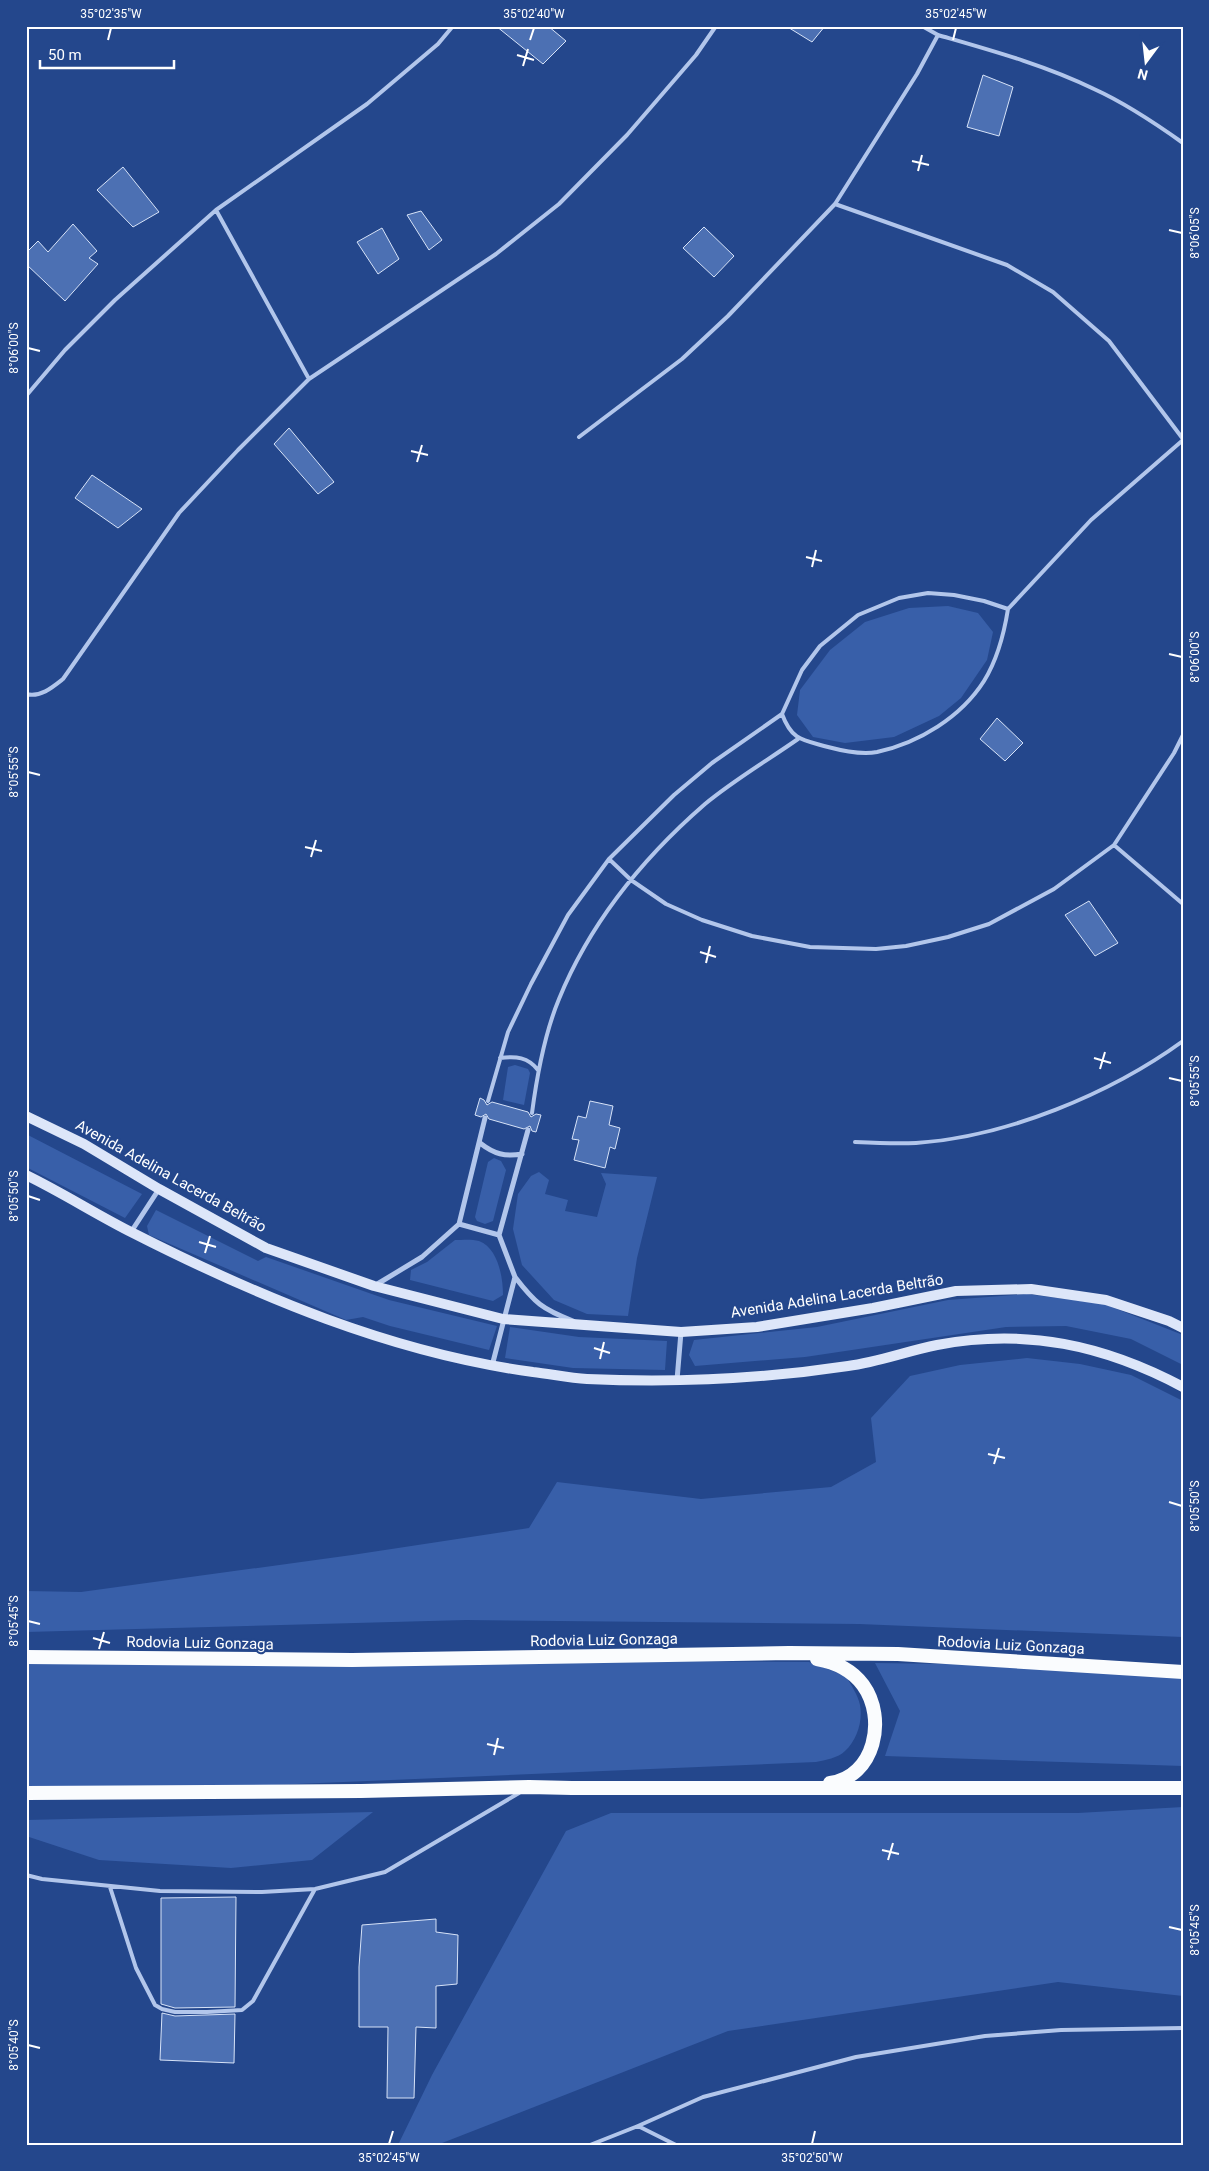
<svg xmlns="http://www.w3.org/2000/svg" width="1209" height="2171" font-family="Roboto,sans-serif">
<rect width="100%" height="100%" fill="#24478c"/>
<path fill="#385fa9" d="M948,606L978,613L993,632L987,660L961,698L939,716L894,737L845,743L813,737L797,715L800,690L830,650L865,622L909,608Z
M515,1065L528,1069L530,1073L524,1105L503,1100L508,1067Z
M26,1134L142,1194L125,1218L26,1167Z
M494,1158L501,1161L506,1170L493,1221L485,1224L477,1221L475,1217L488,1162Z
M539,1172L549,1180L545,1194L568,1200L565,1211L597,1217L606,1184L601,1173L657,1177L637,1258L628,1316L587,1314L554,1300L522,1265L513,1229L518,1194L531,1176Z
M156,1210L258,1261L266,1257L389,1300L497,1326L489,1350L390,1326L363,1317L346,1320L149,1235L147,1226Z
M455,1240C462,1240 472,1239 479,1241C498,1248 503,1277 503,1295L493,1301L410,1280L411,1270L427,1262Z
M1027,1294L1104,1304L1183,1335V1365L1131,1339L1066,1326L1006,1327L805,1357L695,1366L689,1355L694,1340L817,1327L948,1300Z
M510,1327L579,1337L667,1341L665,1370L573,1368L505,1358Z
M1027,1358L1080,1364L1131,1375L1183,1401V1637L859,1624L466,1620L26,1632V1591L81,1592L352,1555L529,1528L557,1482L701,1499L831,1487L876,1462L871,1418L910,1376L960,1365Z
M26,1656L809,1662L846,1676C851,1685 858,1695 860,1705C863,1721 857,1740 845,1751C838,1758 825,1760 816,1762L86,1793H26Z
M875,1663L1101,1666L1183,1676V1766L885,1756L900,1711Z
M1183,1807V1996L1058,1982L728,2031L437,2145H398L432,2075L566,1831L611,1813H1078Z
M373,1812L312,1860L231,1868L99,1860L26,1836V1820Z"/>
<path fill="#4c70b3" stroke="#d7e3f8" d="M496,26H548L566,41L543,64Z
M786,26H825L812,42Z
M983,75L1013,87L999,136L967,127Z
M123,167L159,212L133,227L97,190Z
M421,211L442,240L429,250L407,215Z
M73,224L97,251L89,258L98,264L65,301L26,264V253L38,241L48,252Z
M704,227L734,256L714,277L683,248Z
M382,228L399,259L378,274L357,242Z
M289,428L334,482L318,494L274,444Z
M92,475L142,509L118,528L75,498Z
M997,718L1023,743L1005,761L980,739Z
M1089,901L1118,943L1095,956L1065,915Z
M480,1098L484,1100L487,1105L492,1102L528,1112L531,1117L536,1114L541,1115L536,1132L532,1131L530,1126L524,1129L489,1119L486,1114L481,1117L475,1115Z
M590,1101L613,1106L609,1125L620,1128L615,1149L610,1147L605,1168L574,1160L579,1140L572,1139L578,1116L586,1118Z
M236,1897L235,2007L175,2008L161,2004V1898Z
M436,1919V1932L458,1935L457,1984L436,1986V2028L416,2027L414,2098H387L388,2027H359V1967L362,1925Z
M162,2013L175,2016L235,2014L234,2063L160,2060Z"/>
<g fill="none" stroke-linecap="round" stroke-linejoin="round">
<path stroke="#b2c6eb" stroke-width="4" d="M922,26L938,35C990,50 1045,65 1094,89C1125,103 1155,123 1183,143
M835,204L1007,265L1053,292L1109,341L1183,439
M216,210L309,379
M26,396L65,350L115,300L216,210L367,104L438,44L453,26
M579,437L682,359L728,316L835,204L917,74L938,35
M1008,609L1091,520L1183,440
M26,694C40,698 53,687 63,679L179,513L238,450L309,379L496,254L559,204L627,135L696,55L716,26
M1114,845L1183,904
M609,859L631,880L666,904L702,920L752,936L810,947L876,949L906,946L948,937L989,924L1054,889L1114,845L1174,753L1183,735
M500,1058C516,1056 528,1057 538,1070
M488,1101L508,1032L531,984L568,915L609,859L674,795L712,763L782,714L802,670L820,646L858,615L899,598L928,593L954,595L984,601L1008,609C1004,634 997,660 984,681C961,717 919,743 877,752C861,755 843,751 828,747C803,740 792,741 782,714
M532,1113C537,1075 544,1035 559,999C590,923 644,857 705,804C734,780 768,760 798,739
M855,1142C875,1143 896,1144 916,1143C1006,1137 1110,1094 1183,1041
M26,1875L42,1879L160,1891L262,1892L315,1889L385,1872L519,1793
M110,1887L136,1968L155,2005L162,2009L175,2012H207L242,2010L253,2001L315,1889
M638,2126L676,2145
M590,2145L638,2126L703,2097L856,2057L985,2036L1061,2030L1183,2028"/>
<path stroke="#b2c6eb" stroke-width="5" d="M480,1143C494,1154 505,1157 522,1154
M459,1224L485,1118
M131,1232L159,1189
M499,1235L528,1130
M515,1277C535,1303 542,1309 573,1321
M374,1286L422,1257L459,1224L499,1235L515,1277L492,1366
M677,1380L681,1332"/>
<path stroke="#dde6f9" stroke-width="10" d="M26,1116L84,1144L159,1189L266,1248L374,1286L503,1319L681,1332L757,1327L873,1308L956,1291L1031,1289L1106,1300L1169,1321L1183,1328
M26,1175C63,1193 97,1215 133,1233C259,1297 392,1353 533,1372C551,1374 569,1378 587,1379C674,1383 762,1379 848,1366C878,1362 907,1351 937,1345C1026,1328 1104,1345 1183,1387"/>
<path stroke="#fafcfe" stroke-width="14" d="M26,1657L352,1660L789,1653L898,1654L1183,1672
M817,1659C834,1662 852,1670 863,1685C887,1718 875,1777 830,1783
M26,1793L361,1791L529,1787L572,1788H1183"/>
</g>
<path fill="none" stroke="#fff" stroke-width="2" d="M108,40L111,28M530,40L534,28M953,40L956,28M517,55L534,60M523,66L528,49M912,161L929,165M918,171L922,155M1169,230L1182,233M28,348L40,351M411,451L428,455M417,462L422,445M806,557L822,561M812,567L816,550M1169,654L1182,657M28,772L40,775M305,847L322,851M311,857L316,840M700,952L716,957M706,963L710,946M1094,1058L1111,1063M1100,1069L1105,1052M1169,1078L1182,1081M28,1196L40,1200M199,1242L216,1247M205,1253L210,1236M594,1348L610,1353M600,1359L604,1342M988,1454L1005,1458M994,1464L999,1448M1169,1502L1182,1506M28,1621L40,1624M93,1638L110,1643M99,1649L104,1632M487,1744L504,1748M494,1755L498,1738M882,1850L899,1854M888,1860L893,1843M1169,1927L1182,1930M28,2045L40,2048M389,2144L393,2131M812,2144L815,2131"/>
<g text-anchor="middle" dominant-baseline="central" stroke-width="4" stroke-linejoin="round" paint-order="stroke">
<g font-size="15" fill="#fff" stroke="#24478c">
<text transform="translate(171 1176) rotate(29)">Avenida Adelina Lacerda Beltrão</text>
<text transform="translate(837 1296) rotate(-9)">Avenida Adelina Lacerda Beltrão</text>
<text transform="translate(604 1640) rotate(-1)">Rodovia Luiz Gonzaga</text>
<text transform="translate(200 1643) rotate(1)">Rodovia Luiz Gonzaga</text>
<text transform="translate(1011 1645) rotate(3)">Rodovia Luiz Gonzaga</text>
</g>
</g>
<rect width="1209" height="2171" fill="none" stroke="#24478c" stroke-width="55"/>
<g transform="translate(1146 62) rotate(195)" stroke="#24478c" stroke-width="4" paint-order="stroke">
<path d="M0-4L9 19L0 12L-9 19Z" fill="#ffffff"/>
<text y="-8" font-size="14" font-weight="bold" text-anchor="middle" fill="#ffffff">N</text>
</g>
<path d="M40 60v8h134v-8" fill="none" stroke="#ffffff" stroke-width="2.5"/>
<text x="48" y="60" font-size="15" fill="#ffffff" stroke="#24478c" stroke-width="4" paint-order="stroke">50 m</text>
<rect x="28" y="28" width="1154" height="2116" fill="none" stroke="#fff" stroke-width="2"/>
<g font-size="12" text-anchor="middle" fill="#fff">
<text x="111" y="18">35°02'35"W</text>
<text x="534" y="18">35°02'40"W</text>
<text x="956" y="18">35°02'45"W</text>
<text transform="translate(1195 233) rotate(-90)" y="4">8°06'05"S</text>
<text transform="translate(14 348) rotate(-90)" y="4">8°06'00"S</text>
<text transform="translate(1195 657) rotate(-90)" y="4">8°06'00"S</text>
<text transform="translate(14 772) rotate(-90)" y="4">8°05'55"S</text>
<text transform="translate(1195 1081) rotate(-90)" y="4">8°05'55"S</text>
<text transform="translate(14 1196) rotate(-90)" y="4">8°05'50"S</text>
<text transform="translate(1195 1506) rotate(-90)" y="4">8°05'50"S</text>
<text transform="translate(14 1621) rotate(-90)" y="4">8°05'45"S</text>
<text transform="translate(1195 1930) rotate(-90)" y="4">8°05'45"S</text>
<text transform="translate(14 2045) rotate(-90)" y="4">8°05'40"S</text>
<text x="389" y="2162">35°02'45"W</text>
<text x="812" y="2162">35°02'50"W</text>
</g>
</svg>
